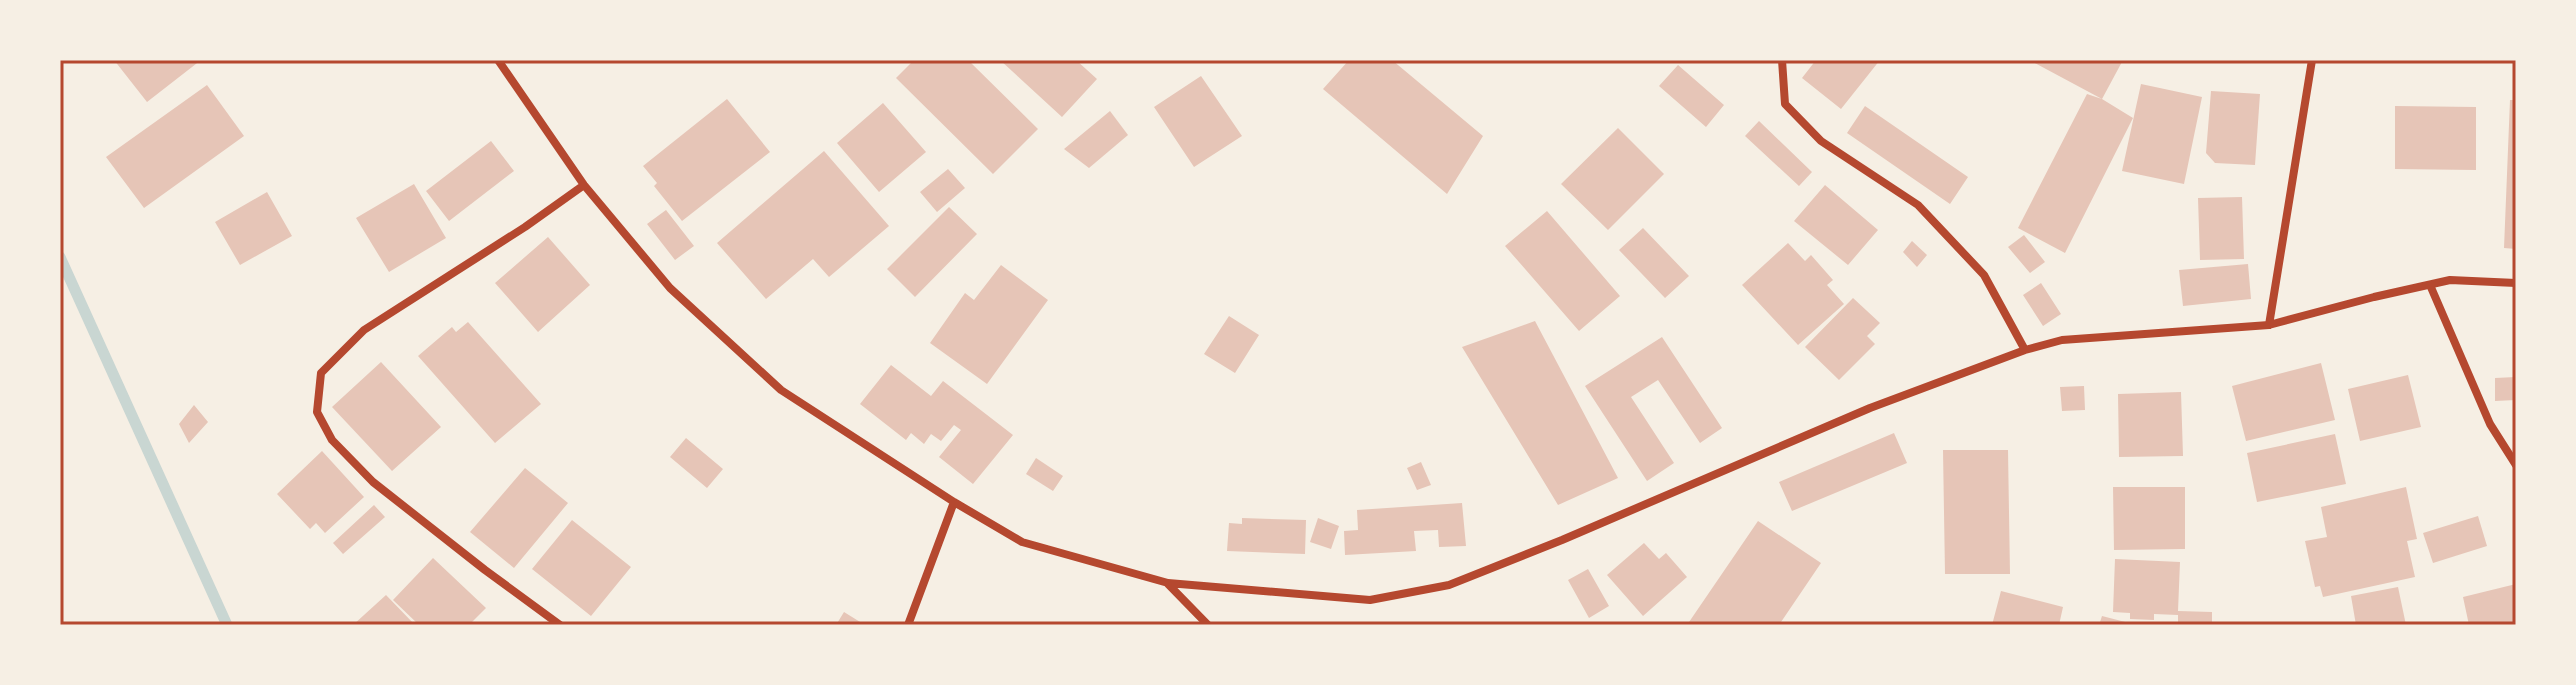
<svg xmlns="http://www.w3.org/2000/svg" width="2576" height="685" font-family="'IBM Plex Serif',serif">
<rect width="100%" height="100%" fill="#f6efe4"/>
<g fill="none" stroke-linecap="round" stroke-linejoin="round">
<path stroke="#c9d6d2" stroke-width="11" d="M60,257L227,625"/>
</g>
<path fill="#e6c5b7" d="M114,60H201L147,102Z
M914,60H968L1038,129L993,174L896,78Z
M1000,60H1076L1097,79L1062,117Z
M1349,60H1392L1483,136L1447,194L1323,89Z
M1816,60H1880L1841,109L1802,78Z
M2029,60H2123L2102,99Z
M1678,65L1724,105L1706,127L1659,86Z
M1201,76L1242,136L1194,167L1154,107Z
M2141,84L2202,97L2184,184L2122,171Z
M207,85L244,136L144,208L106,157Z
M2211,91L2260,94L2255,165L2215,163L2206,153Z
M2087,94L2102,99L2133,118L2065,253L2018,228Z
M727,99L770,152L682,221L654,186L657,183L643,166Z
M2510,100H2516V249L2504,248Z
M883,103L926,152L879,192L837,143Z
M1865,106L1968,177L1950,204L1847,133Z
M2395,106L2476,107V170L2395,169Z
M1110,111L1128,135L1089,168L1064,149Z
M1759,121L1812,172L1799,186L1745,136Z
M1618,128L1664,174L1608,230L1561,184Z
M491,141L514,171L449,221L426,191Z
M824,151L889,226L829,277L813,259L766,299L717,243Z
M948,169L965,188L937,212L920,192Z
M414,184L446,238L389,272L356,218Z
M1825,185L1878,230L1848,265L1794,221Z
M267,192L292,236L240,265L215,222Z
M2242,197L2244,259L2200,260L2198,198Z
M949,207L977,234L915,297L887,269Z
M666,210L694,246L675,260L647,224Z
M1547,211L1620,296L1579,331L1505,246Z
M1643,228L1689,276L1665,298L1619,250Z
M2024,235L2045,262L2030,273L2008,247Z
M548,237L590,285L538,332L495,283Z
M1912,241L1927,255L1917,267L1903,252Z
M1788,243L1805,261L1811,255L1833,280L1827,285L1844,304L1798,345L1742,285Z
M2248,264L2251,299L2183,306L2179,270Z
M1001,265L1048,300L987,384L930,343L965,293L974,300Z
M2041,283L2061,314L2043,326L2023,295Z
M1853,298L1880,323L1867,336L1875,344L1839,380L1805,347Z
M1229,316L1259,335L1235,373L1204,354Z
M1535,321L1618,478L1558,505L1462,347Z
M468,322L541,404L495,443L418,356L452,327L456,332Z
M1662,337L1722,428L1700,443L1658,380L1631,397L1674,463L1647,481L1585,386Z
M381,362L441,427L392,471L332,407Z
M2321,363L2335,420L2246,441L2232,386Z
M891,365L931,396L943,381L1013,435L973,484L939,457L961,430L954,425L941,441L931,434L924,444L911,433L906,440L860,404Z
M2408,375L2421,427L2360,441L2348,389Z
M2516,377V400L2495,401V378Z
M2084,386L2085,410L2062,411L2060,387Z
M2181,392L2183,456L2119,457L2118,394Z
M194,405L208,422L189,443L179,424Z
M1894,433L1907,463L1792,511L1779,482Z
M2335,434L2346,484L2257,502L2247,453Z
M686,438L723,469L707,488L670,457Z
M1943,450H2008L2010,574H1945Z
M322,451L364,497L325,533L316,523L310,529L277,494Z
M1036,458L1063,476L1053,491L1026,474Z
M1421,462L1431,485L1417,490L1407,468Z
M525,468L568,503L514,568L470,532Z
M2113,487H2185V549L2114,550Z
M2406,487L2417,539L2407,541L2415,577L2323,597L2320,586L2315,587L2305,541L2327,537L2321,507Z
M1462,503L1466,546L1439,547L1438,530L1414,531L1416,551L1345,555L1344,531L1358,530L1357,510Z
M374,505L385,517L343,554L333,543Z
M2478,516L2487,546L2433,563L2423,533Z
M1242,518L1306,520L1305,554L1227,551L1229,523L1242,524Z
M1318,518L1339,526L1331,549L1310,542Z
M572,520L631,567L591,616L532,569Z
M1758,521L1821,563L1779,625H1687Z
M1644,543L1659,559L1666,553L1687,577L1643,616L1607,575Z
M433,558L486,608L469,625H419L393,600Z
M2115,559L2180,562L2178,611L2212,612V625H2178V615L2154,614V620L2130,619V613L2113,612Z
M1588,569L1609,606L1589,618L1568,580Z
M2516,584V625H2469L2463,597Z
M2398,587L2406,625H2356L2351,596Z
M2001,591L2063,607L2059,625H1992Z
M386,595L415,625H353Z
M844,612L865,625H836Z
M2102,616L2133,624V625H2099Z"/>
<g fill="none" stroke-linecap="round" stroke-linejoin="round">
<path stroke="#b5482f" stroke-width="8" d="M498,60L584,185L670,288L781,390L954,502L1022,542L1168,583L1370,600L1449,585L1562,540L1870,408L2025,350L2062,340L2269,325L2374,297L2450,280L2516,283
M1782,60L1785,104L1821,141L1918,205L1984,275L2025,350
M2430,285L2490,424L2516,465
M2269,325L2312,60
M1168,584L1208,625
M560,625L485,570L373,482L332,440L317,412L321,373L364,330L525,227L584,185
M908,625L954,502"/>
</g>
<rect width="2576" height="685" fill="none" stroke="#f6efe4" stroke-width="124"/>
<rect x="62" y="62" width="2452" height="561" fill="none" stroke="#b5482f" stroke-width="3"/>
</svg>
